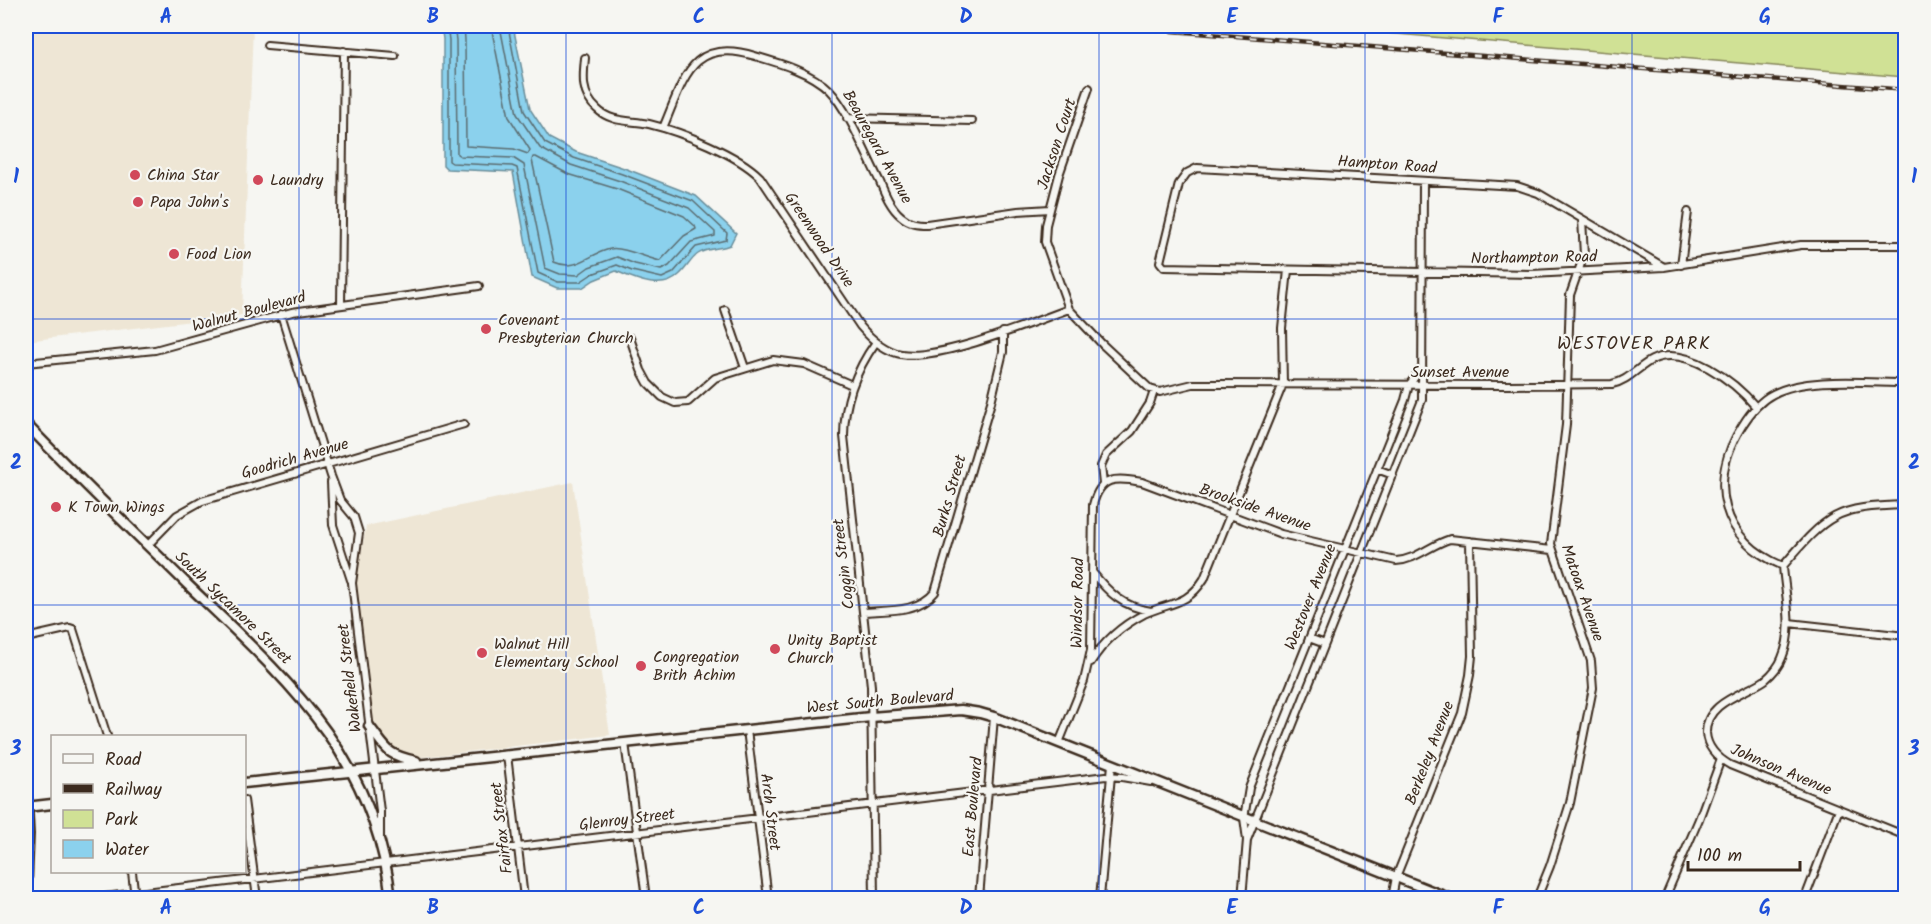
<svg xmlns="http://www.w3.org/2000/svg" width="1931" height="924" font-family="Kalam,sans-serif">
<rect width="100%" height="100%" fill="#f6f6f2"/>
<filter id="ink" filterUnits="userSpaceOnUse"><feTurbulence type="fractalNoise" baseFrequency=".0167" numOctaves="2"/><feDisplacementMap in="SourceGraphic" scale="12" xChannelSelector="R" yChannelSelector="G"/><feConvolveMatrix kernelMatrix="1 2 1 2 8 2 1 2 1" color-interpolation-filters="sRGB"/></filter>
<g filter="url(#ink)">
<path fill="#eee6d5" d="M26,26H253L242,315L26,341Z
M573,482L610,735L422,757L398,751L386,743L374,726L356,580L366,526Z"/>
<path fill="#d0e195" stroke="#86865a" stroke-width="1.5" d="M1302,26H1905V77Z"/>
<path fill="#8bd1ed" stroke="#6b8e9a" stroke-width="1.5" d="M441,26H513L530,109L549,138L576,152L624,168L696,196L736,233L730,245C721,249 706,248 698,254C691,259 686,269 679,275C662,292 635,279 616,271L594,280L582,288H557L532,277L513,172L447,169L443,165V39Z"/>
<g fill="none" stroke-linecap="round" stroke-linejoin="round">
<path stroke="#5b6d71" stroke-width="1.5" d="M447,26L449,40V161L452,163L512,166L517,168L538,273L558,282H580L592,274L617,265L632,271L662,278L673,273L696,247L726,240L727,233L693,201L622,174L574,158L545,143L524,111L508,26
M454,26L456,40L457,154L460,156L513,158L524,165L545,268L560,274L578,275L589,267L617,257L635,264L661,270L669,266L691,242L715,236V232L689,208L620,181L571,165L540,148L517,114L500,26
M464,26L465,40L466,146L514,149L528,154L530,150L509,117L491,26
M533,157H536L568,174L617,189L684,216L695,226L696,229L684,236L660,261C647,258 621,246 610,249C588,254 577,272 554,262L532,160Z"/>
<defs>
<path id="street" d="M267,45L395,56
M585,58C583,77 581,95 597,109C611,123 631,120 649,124C682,132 737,154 760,177L860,326C871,339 885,351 901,354C939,361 1030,323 1069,309
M1089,88L1059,175L1046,225L1045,242L1069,309L1102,344L1150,389L1160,392L1193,384H1217L1509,385L1612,384C1628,381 1638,367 1652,360C1686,344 1735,382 1756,407
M847,118L972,121
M663,128C684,79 691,36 755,56C779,63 811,72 829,90C848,109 867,157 880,182C885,194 891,208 901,216C909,223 917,224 927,224L1018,211L1050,209
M1681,265L1688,212
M1664,267L1538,193L1517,186L1197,168L1187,173L1179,184L1160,262L1164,267L1532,274L1664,267L1801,245H1906
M341,305L344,51
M725,310L745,368
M281,314L331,476L340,500L354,517L359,533L352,583L380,811V837
M630,338L641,370L648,383L662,397L675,403L688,402L715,378L773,360L804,364L852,385
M26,363L155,350L292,312L479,286
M1906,383C1868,383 1806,376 1773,394C1759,401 1750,413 1742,426C1707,482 1721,540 1783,566C1785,597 1795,628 1782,658C1779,666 1772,674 1765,680C1745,694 1705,702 1706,733C1707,748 1718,758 1730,765L1906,836
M1377,469L1393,475
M331,482L333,525L351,580
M1103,484L1101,466L1106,455L1132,431L1150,403L1154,391
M148,545L177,515L202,501L464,424
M1783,566C1828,514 1835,507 1906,505
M1092,572C1109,593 1123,607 1151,611
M863,612C888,610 918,613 935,592L991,402L1003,352V332
M1789,623L1906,636
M26,638L70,628L73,629L107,736
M1309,638L1325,644
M1091,662C1104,641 1123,625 1144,614C1170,602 1187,606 1204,579L1283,384L1282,328L1288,270
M747,730L768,898
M625,743L646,898
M1059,743L1084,681L1091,650L1093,505C1100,476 1116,477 1142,482L1281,534L1396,561C1416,560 1430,545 1450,539L1552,550
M507,755L524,898
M244,800L257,898
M1247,840L1422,400L1423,181
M132,872L135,898
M96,898L1106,776L1122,777L1151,782
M874,898L871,686L844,436C844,401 856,370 876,342
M979,898L994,717
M1100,898L1112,764
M1242,898L1247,840L1244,818L1249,788L1405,400L1409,385L1421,369
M1392,898L1396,877L1462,713L1470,675L1472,656L1470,541
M1537,898L1550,866L1570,803L1593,688L1591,661L1584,640L1551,544L1566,425L1570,295L1584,255L1582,219
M1665,898L1699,819L1721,759
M1805,898L1839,809"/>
<path id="secondary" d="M26,424C79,479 134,532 188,585C286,679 374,754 391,898
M369,726C387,749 386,755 416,761
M244,783L871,717L961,710L980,713L994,717L1449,898
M26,807L52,804"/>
<path id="primary" d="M26,794L28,834L26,885"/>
</defs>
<use href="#street" stroke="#3b2a1e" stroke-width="10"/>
<use href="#secondary" stroke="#3b2a1e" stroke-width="13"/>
<use href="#primary" stroke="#3b2a1e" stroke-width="14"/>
<use href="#street" stroke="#f6f6f2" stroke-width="6"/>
<use href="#secondary" stroke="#f6f6f2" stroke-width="8"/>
<use href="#primary" stroke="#f6f6f2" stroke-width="9"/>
<defs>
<path id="rail" d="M1110,26L1906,90"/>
</defs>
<use href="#rail" stroke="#3b2a1e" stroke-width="4.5"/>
<use href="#rail" stroke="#f6f6f2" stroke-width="2" stroke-dasharray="7" stroke-linecap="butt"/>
</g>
</g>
<path fill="none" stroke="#1d4ed8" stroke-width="1.5" stroke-opacity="0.55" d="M299,26V898M566,26V898M832,26V898M1099,26V898M1365,26V898M1632,26V898M26,319H1906M26,605H1906"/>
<g fill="#d1495b" stroke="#f6f6f2" stroke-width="2">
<circle cx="135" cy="175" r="6"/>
<circle cx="258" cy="180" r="6"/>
<circle cx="138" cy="202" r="6"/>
<circle cx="174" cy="254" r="6"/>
<circle cx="486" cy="329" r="6"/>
<circle cx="56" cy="507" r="6"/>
<circle cx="775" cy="649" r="6"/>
<circle cx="482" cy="653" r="6"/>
<circle cx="641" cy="666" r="6"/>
</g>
<g text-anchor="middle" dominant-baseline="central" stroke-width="4.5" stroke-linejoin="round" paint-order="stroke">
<g font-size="16" fill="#3b2a1e" stroke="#f6f6f2">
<text transform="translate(1057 144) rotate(-72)">Jackson Court</text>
<text transform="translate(877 147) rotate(61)">Beauregard Avenue</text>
<text transform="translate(1387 165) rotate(4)">Hampton Road</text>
<text transform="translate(819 240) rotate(56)">Greenwood Drive</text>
<text transform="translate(1534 258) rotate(-1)">Northampton Road</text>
<text transform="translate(249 312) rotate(-15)">Walnut Boulevard</text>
<text x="1460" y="372">Sunset Avenue</text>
<text transform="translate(295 459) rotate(-16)">Goodrich Avenue</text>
<text transform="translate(950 496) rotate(-74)">Burks Street</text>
<text transform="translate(1255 508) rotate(19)">Brookside Avenue</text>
<text transform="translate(844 564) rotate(-97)">Coggin Street</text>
<text transform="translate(1582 593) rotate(71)">Matoax Avenue</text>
<text transform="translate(1311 597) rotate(-68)">Westover Avenue</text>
<text transform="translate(1078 603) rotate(-89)">Windsor Road</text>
<text transform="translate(233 608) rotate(44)">South Sycamore Street</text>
<text transform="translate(350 678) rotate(-97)">Wakefield Street</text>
<text transform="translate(880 702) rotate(-5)">West South Boulevard</text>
<text transform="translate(1430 753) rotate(-69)">Berkeley Avenue</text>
<text transform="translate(1781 770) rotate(23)">Johnson Avenue</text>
<text transform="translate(973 807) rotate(-85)">East Boulevard</text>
<text transform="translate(770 812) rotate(83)">Arch Street</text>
<text transform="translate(627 820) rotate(-7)">Glenroy Street</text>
<text transform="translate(502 828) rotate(-97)">Fairfax Street</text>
</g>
<g font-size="16" fill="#3b2a1e" stroke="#f6f6f2" text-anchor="start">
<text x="147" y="175">China Star</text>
<text x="270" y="180">Laundry</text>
<text x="150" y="202">Papa John's</text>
<text x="186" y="254">Food Lion</text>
<text x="498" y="320">Covenant<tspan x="498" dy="18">Presbyterian Church</tspan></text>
<text x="68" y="507">K Town Wings</text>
<text x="787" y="640">Unity Baptist<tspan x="787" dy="18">Church</tspan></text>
<text x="494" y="644">Walnut Hill<tspan x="494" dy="18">Elementary School</tspan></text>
<text x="653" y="657">Congregation<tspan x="653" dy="18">Brith Achim</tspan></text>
</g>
<g font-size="18" letter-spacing="1.5" fill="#3b2a1e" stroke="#f6f6f2">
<text x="1634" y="344">WESTOVER PARK</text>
</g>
</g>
<rect width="1931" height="924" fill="none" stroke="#f6f6f2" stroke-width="66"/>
<rect x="51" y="735" width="195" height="138" fill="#f6f6f2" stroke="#aba49d" stroke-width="1.5"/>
<rect x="63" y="754" width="30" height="9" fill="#f6f6f2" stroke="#aba49d" stroke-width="1.5"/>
<text x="105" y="765" font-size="18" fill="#3b2a1e">Road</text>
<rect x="63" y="784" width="30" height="9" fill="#3b2a1e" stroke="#aba49d" stroke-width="1.5"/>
<text x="105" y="795" font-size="18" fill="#3b2a1e">Railway</text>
<rect x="63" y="810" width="30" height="18" fill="#d0e195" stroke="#aba49d" stroke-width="1.5"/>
<text x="105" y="825" font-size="18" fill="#3b2a1e">Park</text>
<rect x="63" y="840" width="30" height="18" fill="#8bd1ed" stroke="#aba49d" stroke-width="1.5"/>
<text x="105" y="855" font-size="18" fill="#3b2a1e">Water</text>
<path d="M1688 861v9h112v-9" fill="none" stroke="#3b2a1e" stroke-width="3"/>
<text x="1697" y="861" font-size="18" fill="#3b2a1e" stroke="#f6f6f2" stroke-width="4.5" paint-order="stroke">100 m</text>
<rect x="33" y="33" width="1865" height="858" fill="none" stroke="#1d4ed8" stroke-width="2"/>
<g font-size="20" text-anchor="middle" font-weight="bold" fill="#1d4ed8">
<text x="166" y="23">A</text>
<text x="433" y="23">B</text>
<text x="699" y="23">C</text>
<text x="966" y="23">D</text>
<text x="1232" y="23">E</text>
<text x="1498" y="23">F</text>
<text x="1765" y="23">G</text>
<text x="16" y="183">1</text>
<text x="1914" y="183">1</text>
<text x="16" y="469">2</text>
<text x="1914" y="469">2</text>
<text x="16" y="755">3</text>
<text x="1914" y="755">3</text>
<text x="166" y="914">A</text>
<text x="433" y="914">B</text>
<text x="699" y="914">C</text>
<text x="966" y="914">D</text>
<text x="1232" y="914">E</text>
<text x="1498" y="914">F</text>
<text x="1765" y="914">G</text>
</g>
</svg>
